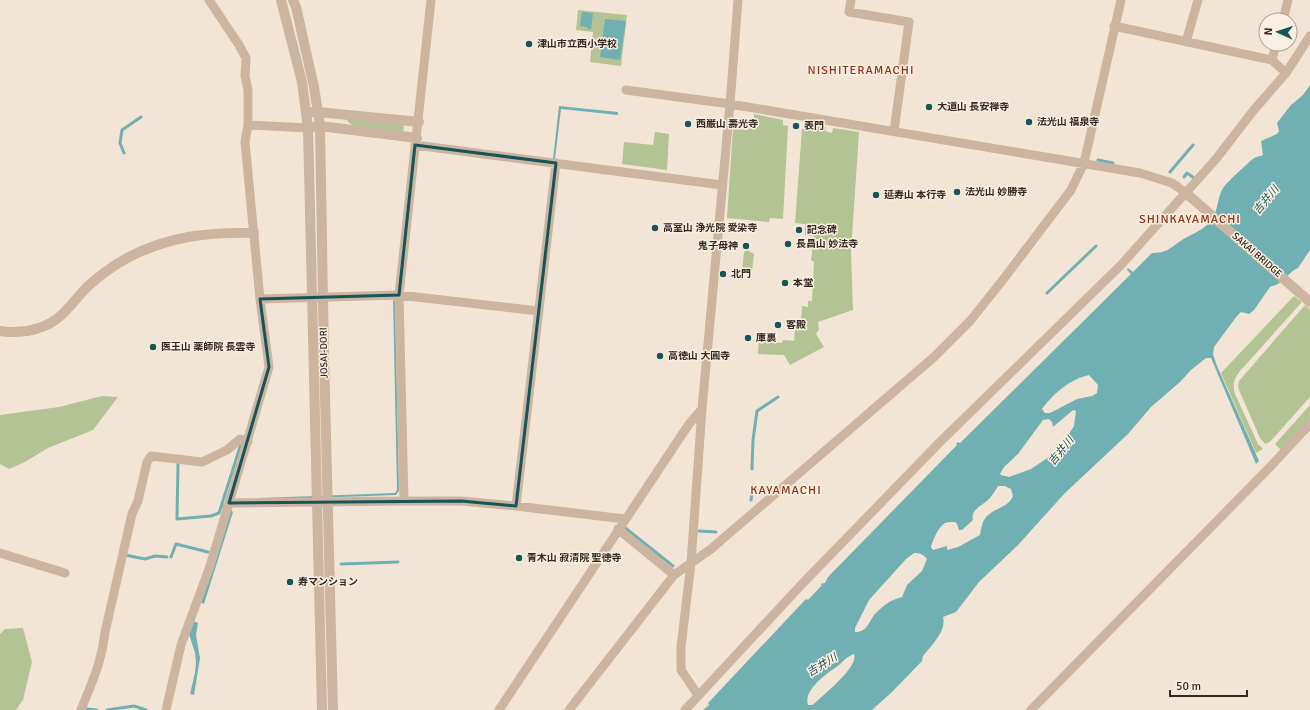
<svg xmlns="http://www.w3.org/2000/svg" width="1310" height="710" font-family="Signika,'Noto Sans JP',sans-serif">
<rect width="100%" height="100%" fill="#f3e5d5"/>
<path fill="#b3c394" d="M578,10L627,15L621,66L590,62L593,32L576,30Z
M754,114L783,120V125L788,126L783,219L770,218L769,222L727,218L733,129L747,130L753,126Z
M352,117L402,124C405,127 404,130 402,133L352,125L347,121Z
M807,124L826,127L825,131L832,133L833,128L859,132L851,252L853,310L818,322L819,329L816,334L824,347L790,365L784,355L758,354L759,336L767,337L768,342L782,343L783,340L794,341L796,320H801L809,325L813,324L809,325L801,319L802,306L808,307V301H812L814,262L811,260L814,236L805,235V224L795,223L802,129H806Z
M655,132L669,134L667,170L622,164L624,142L653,145Z
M747,250L754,254L752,271L748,272L742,271L744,252Z
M1294,296L1302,302L1240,371C1234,379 1232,384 1235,394L1258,444L1263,449L1256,453L1221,373Z
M1305,305L1310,309V397L1270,442L1265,444L1260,438L1239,390L1238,386L1239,381Z
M102,396L118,397L93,430L48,448L25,462L9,469L0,464V415L59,407Z
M1310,405V419L1281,450L1275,444Z
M23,628L32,662L23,700L16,710H0V634L5,629Z"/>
<path fill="#71b0b2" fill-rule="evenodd" d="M582,12L593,13L591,29H588L587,27L580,26Z
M605,19L626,21L620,60L600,57Z
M1310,85V250L1298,268L1294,270L1278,284L1270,287L1254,310L1249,314L1241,312L1237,316L1214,347L1213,354L1217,366L1259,461L1256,464L1211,358H1206L1191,370L1180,382L1151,407L1128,434L1065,493L1018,545L979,582L956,612L943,617C947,631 931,646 923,656L922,661L892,692L872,710H703L709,705L708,703L806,599L808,600L822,585L820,584L825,583L828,577L957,445L956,444L958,442L960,443L1131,274L1127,270L1128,268L1133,272L1152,253C1166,253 1169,249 1179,242C1189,235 1200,232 1208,224C1219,214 1216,200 1223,188C1226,183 1249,162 1254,158C1257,157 1260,156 1263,155L1261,141L1277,134L1279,131L1277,123L1291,105L1303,95ZM1089,375L1098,385L1097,393L1092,396L1077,399L1050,413H1045L1042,409C1053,394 1070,379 1089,375ZM1073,410L1076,411L1074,426L1059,450L1031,469L1009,477L1001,475L1000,474L1004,467L1018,454L1043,420L1049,419L1052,422L1053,427ZM998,486H1005L1011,489L1013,496C1008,508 994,508 986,517C982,522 981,529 980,535L958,547L947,550V546L933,550L931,547C933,540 938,527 945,523C947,522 952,522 955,522L957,524L959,530H962L973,520C970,509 984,505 990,498C993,494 996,490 998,486ZM914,553C920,553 923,554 927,559L922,571L907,585L902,597C890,600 884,605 875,614C868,622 868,632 855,632V628L869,600L906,559ZM854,654C859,667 824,694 815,703L812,705H808C803,689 828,673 839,665C843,661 848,656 854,654Z
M559,106L618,112V115L561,109L555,159H553Z
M393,300L395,301L399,491L396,495L260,500V498L395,493L397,490Z
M224,503L233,512L204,604L200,602L228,513L222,508Z
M193,621L198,623L196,635L200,658L194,695L190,694L195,673L196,662L195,653L189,634Z"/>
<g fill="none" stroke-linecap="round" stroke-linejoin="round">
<path stroke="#71b0b2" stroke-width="3" d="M124,153L120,143L122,130L141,117
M1098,160L1113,163
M1170,172L1193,145
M1184,177L1187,173L1194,178
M1047,293L1096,246
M178,463L177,519L211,516L219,513L241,444
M752,469L753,440L757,411L778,397
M751,500L753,486
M624,527L673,566
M699,531L716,532
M125,555L145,559L155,556L167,557
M171,557L176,544L208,552
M341,564L398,562
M86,709L97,710
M107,710L134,706L146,710"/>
<path stroke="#cbb4a0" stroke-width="9" d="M851,0L849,12L909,22L894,131
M1283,20L1288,0
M1114,26L1272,60L1286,73
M1186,42L1198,0
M1272,60L1276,44
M626,90L730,104L1140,173L1172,183L1186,193
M248,125L308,128
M415,145L722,185
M260,299L399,295L539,311
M404,501L399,295L431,0
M229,503L404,501H461L516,506L625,519
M516,506L556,163
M618,529L674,575
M0,553L65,573
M698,695L681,670V647L691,563L702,409L730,104L738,0
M81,710C92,682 102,662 105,632L132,514L138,501L147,462L151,456L202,462L227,450L240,439L248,442
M166,710L181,645L210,566L229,503L269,367L260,299L245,142L248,125V90L245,76L246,58L239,45L209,0
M499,710L689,424L702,409
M569,710L674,575L711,549L934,357L970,321L1002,281L1071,190L1084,163L1121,0
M685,710L802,584L940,442L1121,265L1216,159L1253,111L1286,73L1310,36
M1031,710L1271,466L1310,424"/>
<path stroke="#cbb4a0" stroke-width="10" d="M281,0L302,82L308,128L322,710
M293,0L296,7L314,87L320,126L324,357L333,710
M312,112H318L419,122
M314,127L320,126L417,138
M1186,193L1310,302
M0,331C9,333 18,332 27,331C60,325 66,309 87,287C100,275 114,265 129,257C170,236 208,232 254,233"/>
</g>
<path fill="none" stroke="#165559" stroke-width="3" stroke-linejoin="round" d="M415,145L556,163L516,506L461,501L229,503L269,367L260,299L399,295Z"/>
<g fill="#165559" stroke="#faefe1" stroke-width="1.5">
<circle cx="529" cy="44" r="4"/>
<circle cx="929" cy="107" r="4"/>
<circle cx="1029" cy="122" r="4"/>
<circle cx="688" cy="124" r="4"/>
<circle cx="796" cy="126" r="4"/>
<circle cx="957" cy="192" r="4"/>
<circle cx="876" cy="195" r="4"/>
<circle cx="655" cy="228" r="4"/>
<circle cx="799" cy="230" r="4"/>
<circle cx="788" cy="244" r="4"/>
<circle cx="746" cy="246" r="4"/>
<circle cx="723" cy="274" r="4"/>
<circle cx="785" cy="283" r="4"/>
<circle cx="778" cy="325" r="4"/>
<circle cx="748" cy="338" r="4"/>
<circle cx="153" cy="347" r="4"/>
<circle cx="660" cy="356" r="4"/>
<circle cx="519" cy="558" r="4"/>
<circle cx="290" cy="582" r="4"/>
</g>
<g text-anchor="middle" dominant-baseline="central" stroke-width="3" stroke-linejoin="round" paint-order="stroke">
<g font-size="10" font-weight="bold" fill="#352924" stroke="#faefe1" text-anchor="start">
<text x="537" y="44">津山市立西小学校</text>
<text x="937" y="107">大道山 長安禅寺</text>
<text x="1037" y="122">法光山 福泉寺</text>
<text x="696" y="124">西巌山 壽光寺</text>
<text x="804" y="126">表門</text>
<text x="965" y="192">法光山 妙勝寺</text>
<text x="884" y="195">延寿山 本行寺</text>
<text x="663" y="228">高室山 浄光院 愛染寺</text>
<text x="807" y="230">記念碑</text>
<text x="796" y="244">長昌山 妙法寺</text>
<text x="738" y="246" text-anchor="end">鬼子母神</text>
<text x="731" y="274">北門</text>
<text x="793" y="283">本堂</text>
<text x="786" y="325">客殿</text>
<text x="756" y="338">庫裏</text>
<text x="161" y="347">医王山 薬師院 長雲寺</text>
<text x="668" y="356">高徳山 大圓寺</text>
<text x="527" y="558">青木山 寂清院 聖徳寺</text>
<text x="298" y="582">寿マンション</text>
</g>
<g font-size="10" fill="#352924" stroke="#faefe1">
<text transform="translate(1257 255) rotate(41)">SAKAI BRIDGE</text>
<text transform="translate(324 353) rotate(-91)">JOSAI-DORI</text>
</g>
<g font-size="11" font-style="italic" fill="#165559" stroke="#faefe1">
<text transform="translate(1266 200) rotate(-51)">吉井川</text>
<text transform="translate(1061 451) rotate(-51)">吉井川</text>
<text transform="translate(822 665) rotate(-32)">吉井川</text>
</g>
<g font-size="12" letter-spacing="1" fill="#8b3116" stroke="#faefe1">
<text x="861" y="70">NISHITERAMACHI</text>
<text x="1190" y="219">SHINKAYAMACHI</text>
<text x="786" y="490">KAYAMACHI</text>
</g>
</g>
<g transform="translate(1278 32) rotate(273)"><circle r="19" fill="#faefe1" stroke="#aba095"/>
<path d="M0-3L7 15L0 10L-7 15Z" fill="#165559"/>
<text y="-6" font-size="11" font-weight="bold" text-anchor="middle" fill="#352924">N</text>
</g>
<path d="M1170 690v6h77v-6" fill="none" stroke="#352924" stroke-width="2"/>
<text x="1176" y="690" font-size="12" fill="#352924" stroke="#faefe1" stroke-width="3" paint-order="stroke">50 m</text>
</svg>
